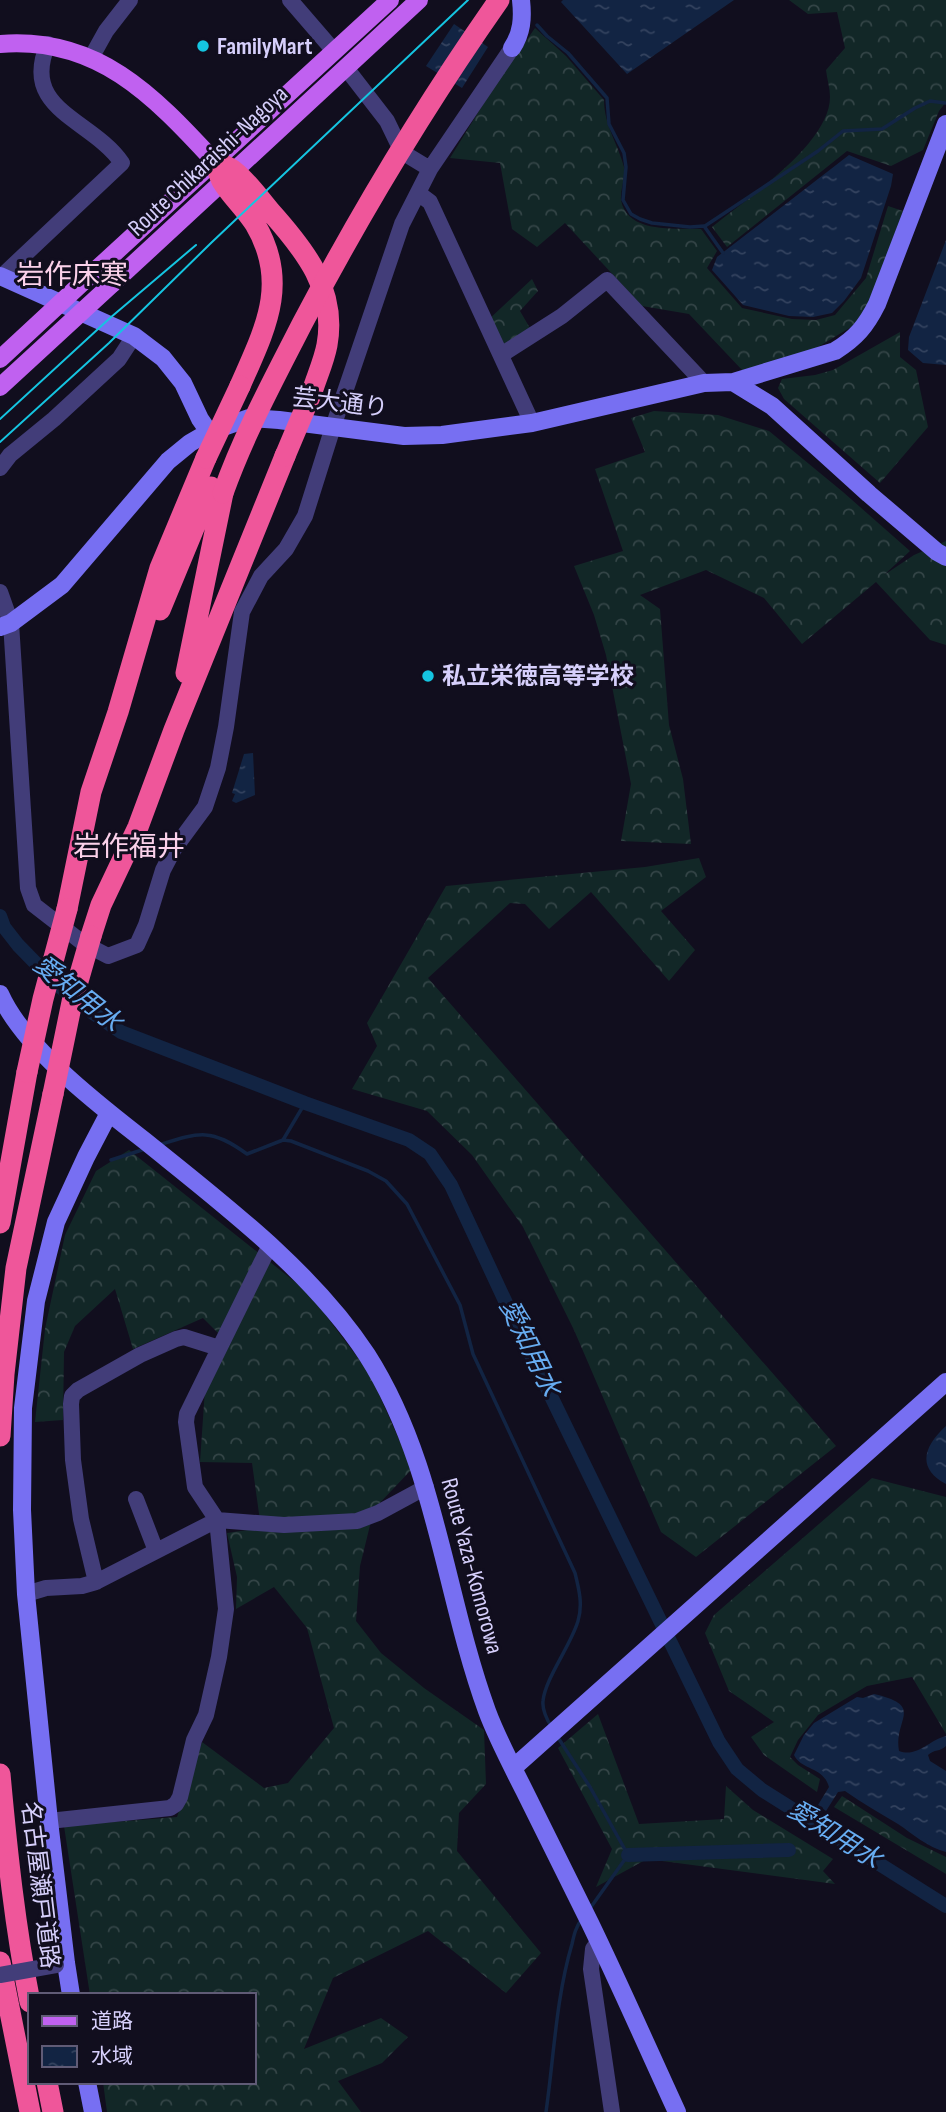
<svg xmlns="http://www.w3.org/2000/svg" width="946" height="2112" font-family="'Sofia Sans Condensed','Noto Sans JP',sans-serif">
<defs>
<pattern id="forest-crowns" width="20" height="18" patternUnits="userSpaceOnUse" patternTransform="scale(1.75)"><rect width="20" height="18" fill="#122727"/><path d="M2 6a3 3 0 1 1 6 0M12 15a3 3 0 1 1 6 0" fill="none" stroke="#344547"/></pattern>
<pattern id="water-ripples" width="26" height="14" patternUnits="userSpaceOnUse" patternTransform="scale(1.75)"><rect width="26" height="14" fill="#122443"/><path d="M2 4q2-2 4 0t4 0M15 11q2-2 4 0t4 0" fill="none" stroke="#34435f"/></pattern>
</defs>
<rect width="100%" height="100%" fill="#110e1e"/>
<path fill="url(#forest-crowns)" d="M789,0H946V102L939,111L923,150L891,166L847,151L727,247L712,227C746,199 830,144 830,97C830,88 827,79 826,70L845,48L837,12L808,14Z
M535,28L566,56L604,100C604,125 618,144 624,167C626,178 620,189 621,200C627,234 676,228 701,229L717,251L707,268L742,308L792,319L816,320L835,315L866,278L888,206L903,211L866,311L851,327L813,350L743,371L689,314L642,306L565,223L537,247L512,229L500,163L450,158L492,90Z
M532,279L538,291L520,311L534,335L501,355L486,322Z
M900,332V357L916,370L928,427L880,483L784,399L778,388L782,379L815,375L833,370Z
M654,411L718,415L769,431L843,492L910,551L884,575L914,555L946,541V645L930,640L876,582L802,644L764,598L706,570L640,595L660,609L669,725L683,779L691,844L621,841L631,784L606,655L594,615L574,566L623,551L595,469L645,452L631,418Z
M699,858L706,877L661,911L695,950L669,981L591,892L549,929L525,904L510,903L428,978L836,1446L696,1557L661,1532L574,1330L523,1227L472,1155L427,1111L352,1089L377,1046L367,1023L446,886L645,867Z
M129,1150L309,1293L370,1374L412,1469L374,1509L360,1566L356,1621L381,1653L424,1688L484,1730L486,1784L459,1813L457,1851L541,1953L506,1993L428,1931L333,1978L304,2049L381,2018L408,2037L382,2063L338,2081L361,2112H107L103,2082H254V1995H90L64,1826L177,1817L202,1742L264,1788L288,1783L334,1728L307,1628L274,1587L236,1609L237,1577L227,1533L261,1528L252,1463L200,1462L205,1389L227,1342L203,1318L133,1349L115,1289L75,1326L64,1352L63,1420L35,1422L45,1329L65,1235L96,1171Z
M872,1478L946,1497V1734L912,1677L867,1686L818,1715L798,1740L790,1757L798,1765L820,1779L817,1792L764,1755L751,1737L774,1722L729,1691L705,1633L714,1615Z
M598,1714L639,1824L724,1819L726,1786L753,1810L833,1859L823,1871L835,1884L647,1859L596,1887L612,1849L558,1748Z
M842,1796L907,1838L946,1857V1874L834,1807Z"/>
<path fill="url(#water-ripples)" d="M563,0H734L627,74L561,2Z
M454,24L488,47L462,88L426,66Z
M849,155L893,174L891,186L861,278L844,301L832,313L813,317L789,316L743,305L712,270L717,257Z
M946,240V365L923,363L908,350L909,337Z
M253,753L255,795L236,803L232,801L235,794L232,793L244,754Z
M946,1426V1484C916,1468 924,1446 946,1426Z
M874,1694C926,1706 893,1719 899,1751C917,1758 929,1740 946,1736V1746C940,1752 934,1749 928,1755L930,1761L946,1771V1852C927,1847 913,1834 898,1824C880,1813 862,1803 845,1791L838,1792L826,1811L818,1805L829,1787C823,1766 802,1771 794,1755L804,1735L814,1723L857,1697L863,1698Z"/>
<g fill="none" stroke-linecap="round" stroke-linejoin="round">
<path stroke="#122443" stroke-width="3.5" d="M537,25L547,36L568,53L607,98L609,124L624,153L626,167L623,200L631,214L640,219L652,223L690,227L704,226L723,253
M705,226L818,151L843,131L882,129L915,108L930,101L945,103
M283,1140L305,1103
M159,1145C200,1132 211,1128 247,1154L283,1140L291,1141L368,1171L386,1181L407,1204L460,1305L473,1354L575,1573C579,1589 583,1605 578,1621C571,1645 545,1679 543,1701C542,1709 547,1720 551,1726
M111,1160L145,1149
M557,1736L590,1787L628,1855L591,1907
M546,2112C554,2056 556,1998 572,1944C574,1935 576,1926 582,1919"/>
<path stroke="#122443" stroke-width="14" d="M0,916L4,927L18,945L54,982L93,1013L121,1032L305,1103L409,1140L430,1154L451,1185L514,1320L719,1742L737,1769L762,1790L946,1906
M628,1855L789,1850"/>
<path stroke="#423d79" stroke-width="16" d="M290,0L334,51
M91,58L106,31L130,0
M346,68L387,121L402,152L430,169
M418,193L430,202L532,423
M1,277L122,163C92,119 19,110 48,44
M501,355L562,316L607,280L704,383
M0,468L10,455L54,419L119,359L134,336
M0,592L11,623L28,888L34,905L83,943L108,956L137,945L146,925L163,870L174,849L205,807L218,768L226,727L242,612L261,576L286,549L305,516L333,427L402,224L430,169L512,48
M136,1499L156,1551
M96,1582L81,1519L73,1460L71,1404L72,1396L78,1390L140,1355L176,1339L184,1337L219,1348
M26,1594L46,1588L82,1586L96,1582L217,1520L284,1525L357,1521L378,1513L426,1487
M49,1821L170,1808L176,1804L180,1797L194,1740L206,1715L219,1657L226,1609L217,1520L195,1487L186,1422L187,1414L270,1245
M598,1942L593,1949L591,1969L612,2112"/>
<path stroke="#776ff2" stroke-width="18" d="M512,48C522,33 523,18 521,0
M0,276L134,336L163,358L183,383L200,419L209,432
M733,382L772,406L869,494L937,552L946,557
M0,627L11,623L62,585L168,461L190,443L209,432L249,418L279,420L404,436L442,435L532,423L704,383L733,382L835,351C856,338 866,326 877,304L946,124
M0,994C24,1048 99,1105 145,1141C223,1204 312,1271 367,1355C436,1463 444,1593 487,1711C497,1738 511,1764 524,1790C546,1834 568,1878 590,1923C620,1985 648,2049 677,2112
M513,1768L946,1382
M71,1995L66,1963L49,1821L26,1594L22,1510L23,1408L36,1301L56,1222L86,1157L109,1113
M87,2082L93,2112"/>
<path stroke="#c061f0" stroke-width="18" d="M0,44C97,36 153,95 214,161
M97,269L390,0
M112,284L419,0"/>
<path stroke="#ef569a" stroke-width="21" d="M214,161C221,164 228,166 234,171C247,181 259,198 270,211C305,250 337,290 327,345C324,361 317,376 312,392
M214,161C217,167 219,175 222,181C231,196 245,208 255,224C290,283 265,329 240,386
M160,610L211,487
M186,673L223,493
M67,909L91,792L118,712L160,568L206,458
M91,936L101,905L138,827L174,730L285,456
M0,1223L27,1072
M0,1436L4,1374L16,1268L53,1094
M0,1774C7,1851 15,1927 30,2002
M0,1962L30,2112
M47,2082L53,2112"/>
<path stroke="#15c5e1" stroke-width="2" d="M0,419L110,318L196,245
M0,442L109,343L211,243L468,0"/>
<path stroke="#423d79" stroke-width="16" d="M0,1975L56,1965"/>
<path stroke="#c061f0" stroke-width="18" d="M0,359L97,269
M0,387L112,284"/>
<path stroke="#ef569a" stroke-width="21" d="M285,456L312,392
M206,458L240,386
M223,493C244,434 274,379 302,324C361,212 426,104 499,0
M27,1072L43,999L67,909
M53,1094L72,1002L91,936"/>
</g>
<g fill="#15c5e1" stroke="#110e1e" stroke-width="2.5">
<circle cx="203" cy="46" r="7"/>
<circle cx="428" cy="676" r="7"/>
</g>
<g text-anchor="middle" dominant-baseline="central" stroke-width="6" stroke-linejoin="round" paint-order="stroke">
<g font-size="24" font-weight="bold" fill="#d6cffb" stroke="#110e1e" text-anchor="start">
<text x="217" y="46">FamilyMart</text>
<text x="442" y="676">私立栄徳高等学校</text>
</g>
<g font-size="24" fill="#d6cffb" stroke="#110e1e">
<text transform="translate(208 161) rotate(-43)">Route Chikaraishi-Nagoya</text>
<text transform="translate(340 403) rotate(7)">芸大通り</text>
<text transform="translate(472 1566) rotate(75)">Route Yaza-Komorowa</text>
<text transform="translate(40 1885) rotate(83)">名古屋瀬戸道路</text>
</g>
<g font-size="26" font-style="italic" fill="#67acf1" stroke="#110e1e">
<text transform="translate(77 994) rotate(39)">愛知用水</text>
<text transform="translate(529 1348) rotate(64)">愛知用水</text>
<text transform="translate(834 1835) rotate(32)">愛知用水</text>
</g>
<g font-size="28" fill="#fbd1ea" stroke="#110e1e">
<text x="72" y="275">岩作床寒</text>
<text x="129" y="847">岩作福井</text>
</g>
</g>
<rect x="28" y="1993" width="228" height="91" fill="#110e1e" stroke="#605b76" stroke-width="2"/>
<rect x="42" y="2016" width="35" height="10" fill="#c061f0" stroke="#605b76" stroke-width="2"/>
<text x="91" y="2028" font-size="21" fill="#d6cffb">道路</text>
<rect x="42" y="2046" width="35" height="21" fill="url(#water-ripples)" stroke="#605b76" stroke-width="2"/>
<text x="91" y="2063" font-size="21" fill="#d6cffb">水域</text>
</svg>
